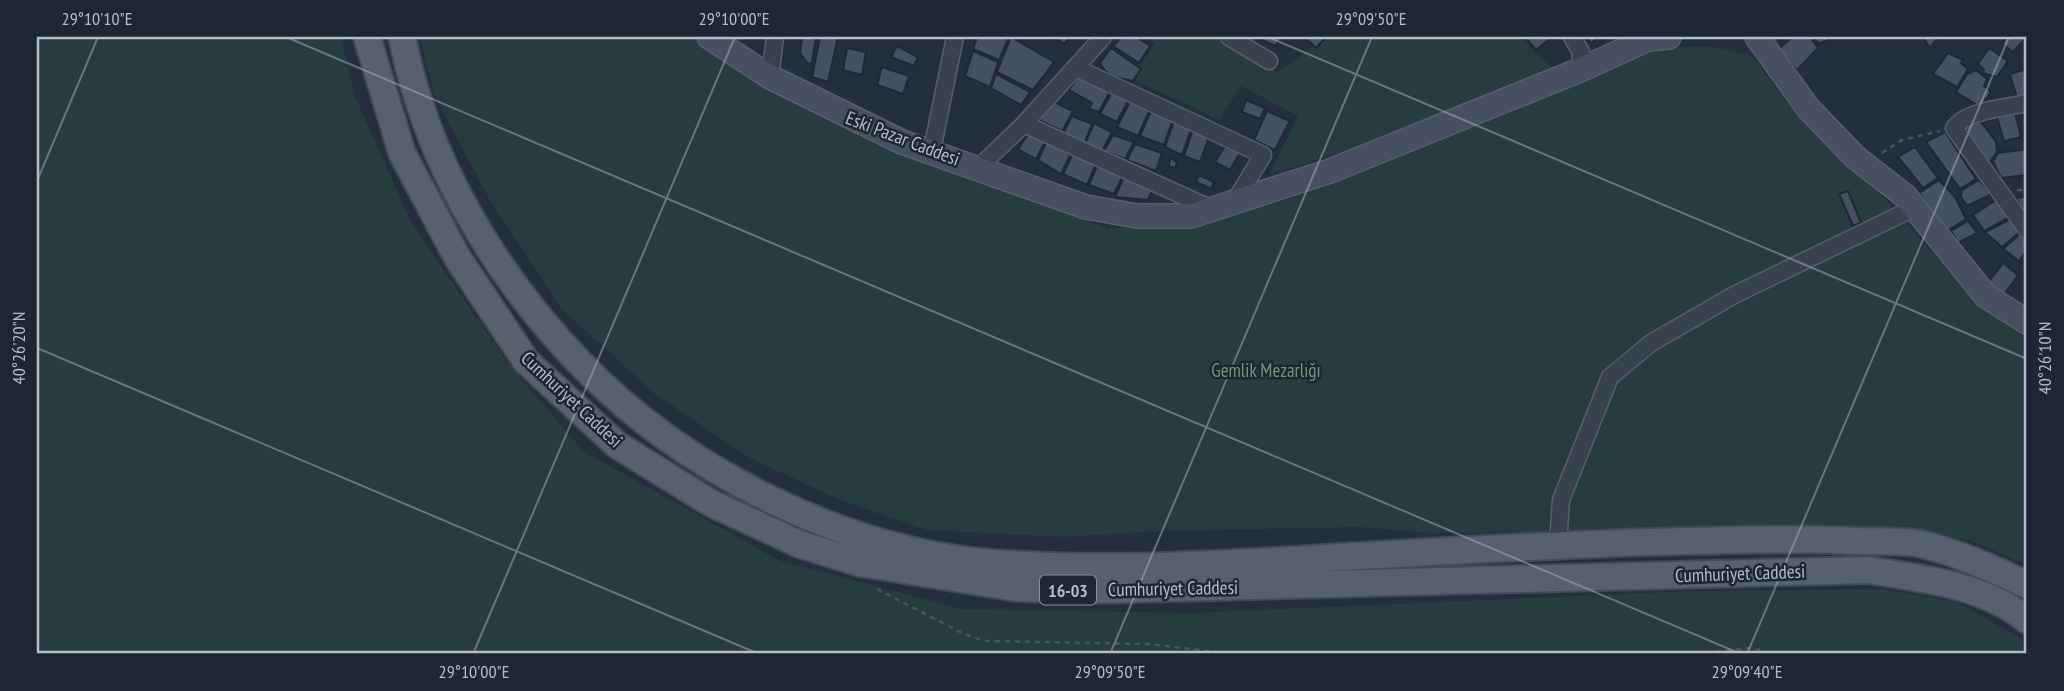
<svg xmlns="http://www.w3.org/2000/svg" width="2064" height="691" font-family="'PT Sans Narrow',sans-serif">
<rect width="100%" height="100%" fill="#242f3e"/>
<path fill="#263c3f" d="M37,37H341L355,97L412,224L508,363L583,451L780,561L962,609L1193,613L1692,591L1883,589L1957,602L2027,642V654H37Z
M420,37H691L728,61L862,135L1107,228L1198,225L1291,198L1547,96L1616,60L1657,48L1708,46L1752,56L1790,106L1883,197L1985,311L2027,331V565L1971,541L1895,530L1430,533L1359,527L1159,531L1063,537L927,530L842,501L750,458L655,394L562,309L491,202L435,97Z
M1147,37H1215L1278,72L1326,37H1520L1556,72L1400,133L1269,175L1298,116L1241,86L1219,120L1131,78L1155,43Z"/>
<path fill="#455162" stroke="#1f2835" stroke-width="2" d="M802,37H816L812,63L808,64L800,53Z
M820,37H838L828,82L812,77Z
M977,37H1009L999,60L973,49Z
M1011,37L1054,62L1033,90L997,72Z
M1054,37H1070L1064,44Z
M1122,37H1136L1150,46L1139,63L1113,46Z
M1256,37H1283L1275,46Z
M1304,37H1326L1316,48Z
M1525,37H1552L1536,50Z
M1585,37H1599L1591,43Z
M1792,37H1810L1818,48L1797,70L1778,50Z
M1813,37H1834L1819,44Z
M1923,37H1938L1930,48Z
M2007,37H2027L2013,52L2002,44Z
M897,46L918,57L914,66L891,57Z
M847,48L866,52L862,75L843,70Z
M1111,48L1141,69L1133,81L1113,77L1104,70L1100,63Z
M1989,48L2008,61L1997,77L1983,73L1984,69L1978,64Z
M973,51L998,62L990,87L965,76Z
M1948,53L1963,60L1961,63L1968,69L1957,87L1933,74Z
M882,67L909,76L903,94L877,85Z
M2027,69V96L2017,98L2010,74Z
M1976,70L1987,79L1984,86L1991,92L1980,107L1956,92L1967,74Z
M996,74L1030,92L1021,105L991,88Z
M1078,77L1110,91L1099,112L1089,109L1092,103L1069,90Z
M1112,92L1129,99L1117,122L1100,114Z
M1131,100L1150,109L1138,136L1117,127Z
M1246,100L1265,108L1260,119L1242,112Z
M1054,102L1073,111L1062,131L1041,121L1042,113Z
M1151,111L1173,119L1164,145L1140,136Z
M1267,111L1290,121L1275,150L1254,140Z
M2015,113L2021,137L2004,141L1997,117Z
M1072,116L1092,124L1084,144L1063,134Z
M1174,121L1192,126L1182,155L1165,147Z
M1981,122L1996,142L1997,152L1988,164L1977,153L1965,125Z
M1094,123L1112,132L1102,151L1085,144Z
M1194,127L1210,134L1200,162L1184,156Z
M1030,131L1046,140L1036,159L1018,149Z
M1945,132L1976,179L1960,189L1926,142Z
M1113,135L1134,142L1125,159L1104,151Z
M1047,141L1070,155L1061,174L1038,160Z
M1227,143L1241,151L1230,170L1215,162Z
M1135,144L1162,153L1156,171L1127,160Z
M1915,147L1938,178L1923,188L1898,157Z
M2027,149V175L2001,178L1993,161L1998,153Z
M1073,154L1096,164L1087,185L1063,174Z
M1170,158L1177,162L1175,168L1169,166Z
M1098,164L1123,175L1114,194L1089,185Z
M1125,175L1154,185L1148,200L1115,197Z
M1199,175L1214,182L1211,189L1196,182Z
M1939,180L1955,197L1966,219L1947,231L1919,193Z
M1979,180L1992,194L1967,206L1961,197L1962,190Z
M1848,191L1861,223L1853,226L1839,194Z
M2027,197V220L2016,198Z
M1998,199L2009,217L1984,231L1973,215Z
M2011,219L2021,231L2002,247L1985,232Z
M1968,221L1977,233L1958,243L1951,231Z
M2022,232L2027,234V250L2019,261L2003,249Z
M2003,263L2018,275L2003,296L1987,284Z"/>
<g fill="none" stroke-linecap="round" stroke-linejoin="round">
<defs>
<path id="street" d="M1229,37L1269,61
M1572,37L1581,52L1580,70
M1076,68L1263,155L1235,201
M770,77L775,37
M2027,103C2006,108 1967,110 1954,128L2027,230
M1024,124L1212,209
M932,150L955,37
M979,167L1024,124L1103,37
M1558,544L1561,500L1610,377L1651,343L1734,295L1914,208"/>
<path id="secondary" d="M709,37L770,77L902,142L1086,207L1137,216H1191L1330,171L1580,70L1648,39L1669,37
M1757,37L1808,108L1855,157L1905,196L1986,296L2027,322"/>
<path id="primary" d="M367,37L402,153L457,257L526,361L617,445L711,503L799,544L860,563L1017,588L1093,590L1869,570C1923,579 1983,584 2027,620
M402,37C426,160 495,276 582,365C685,471 844,551 992,563C1103,571 1214,565 1324,558C1444,551 1564,544 1684,541C1741,540 1798,538 1855,541C1877,542 1901,540 1921,544C1959,553 1993,569 2027,585"/>
</defs>
<use href="#street" stroke="#565f6c" stroke-width="19"/>
<use href="#secondary" stroke="#565f6c" stroke-width="26"/>
<use href="#primary" stroke="#414a57" stroke-width="30"/>
<path stroke="#44595c" stroke-width="2.5" stroke-dasharray="5 5" stroke-linecap="butt" d="M1882,153L1902,140L1940,131
M2017,190H2027
M877,589L964,634L985,641L1148,644L1235,654
M1696,654L1751,648L1776,654"/>
<use href="#street" stroke="#38414e" stroke-width="16"/>
<use href="#secondary" stroke="#465061" stroke-width="23"/>
<use href="#primary" stroke="#56606e" stroke-width="26"/>
</g>
<path fill="none" stroke="#b4bcc9" stroke-width="2" stroke-opacity="0.45" d="M286,37L1741,654M1268,37L2027,359M37,181L98,37M37,348L759,654M473,654L735,37M1110,654L1372,37M1747,654L2009,37"/>
<g text-anchor="middle" dominant-baseline="central" stroke-width="5" stroke-linejoin="round" paint-order="stroke">
<rect fill="#1d2633" stroke="#878f9c" stroke-width="2" x="1040" y="575.5" width="56" height="29" rx="5"/>
<g font-size="18" font-weight="bold" fill="#b4bcc9">
<text x="1068" y="590">16-03</text>
</g>
<g font-size="19" fill="#b4bcc9" stroke="#1d2633">
<text transform="translate(903 138) rotate(21)">Eski Pazar Caddesi</text>
<text transform="translate(572 399) rotate(43)">Cumhuriyet Caddesi</text>
<text transform="translate(1740 573) rotate(-2)">Cumhuriyet Caddesi</text>
<text transform="translate(1173 588) rotate(-1)">Cumhuriyet Caddesi</text>
</g>
<g font-size="19" fill="#6b9a76" stroke="#1d2633">
<text x="1266" y="370">Gemlik Mezarlığı</text>
</g>
</g>
<rect width="2064" height="691" fill="none" stroke="#1d2633" stroke-width="77"/>
<rect x="38" y="38" width="1987" height="614" fill="none" stroke="#b4bcc9" stroke-width="2.5"/>
<g font-size="18" text-anchor="middle" fill="#b4bcc9">
<text x="97" y="25">29°10'10"E</text>
<text x="734" y="25">29°10'00"E</text>
<text x="1371" y="25">29°09'50"E</text>
<text transform="translate(19 348) rotate(-90)" y="6">40°26'20"N</text>
<text transform="translate(2045 358) rotate(-90)" y="6">40°26'10"N</text>
<text x="474" y="678">29°10'00"E</text>
<text x="1110" y="678">29°09'50"E</text>
<text x="1747" y="678">29°09'40"E</text>
</g>
</svg>
